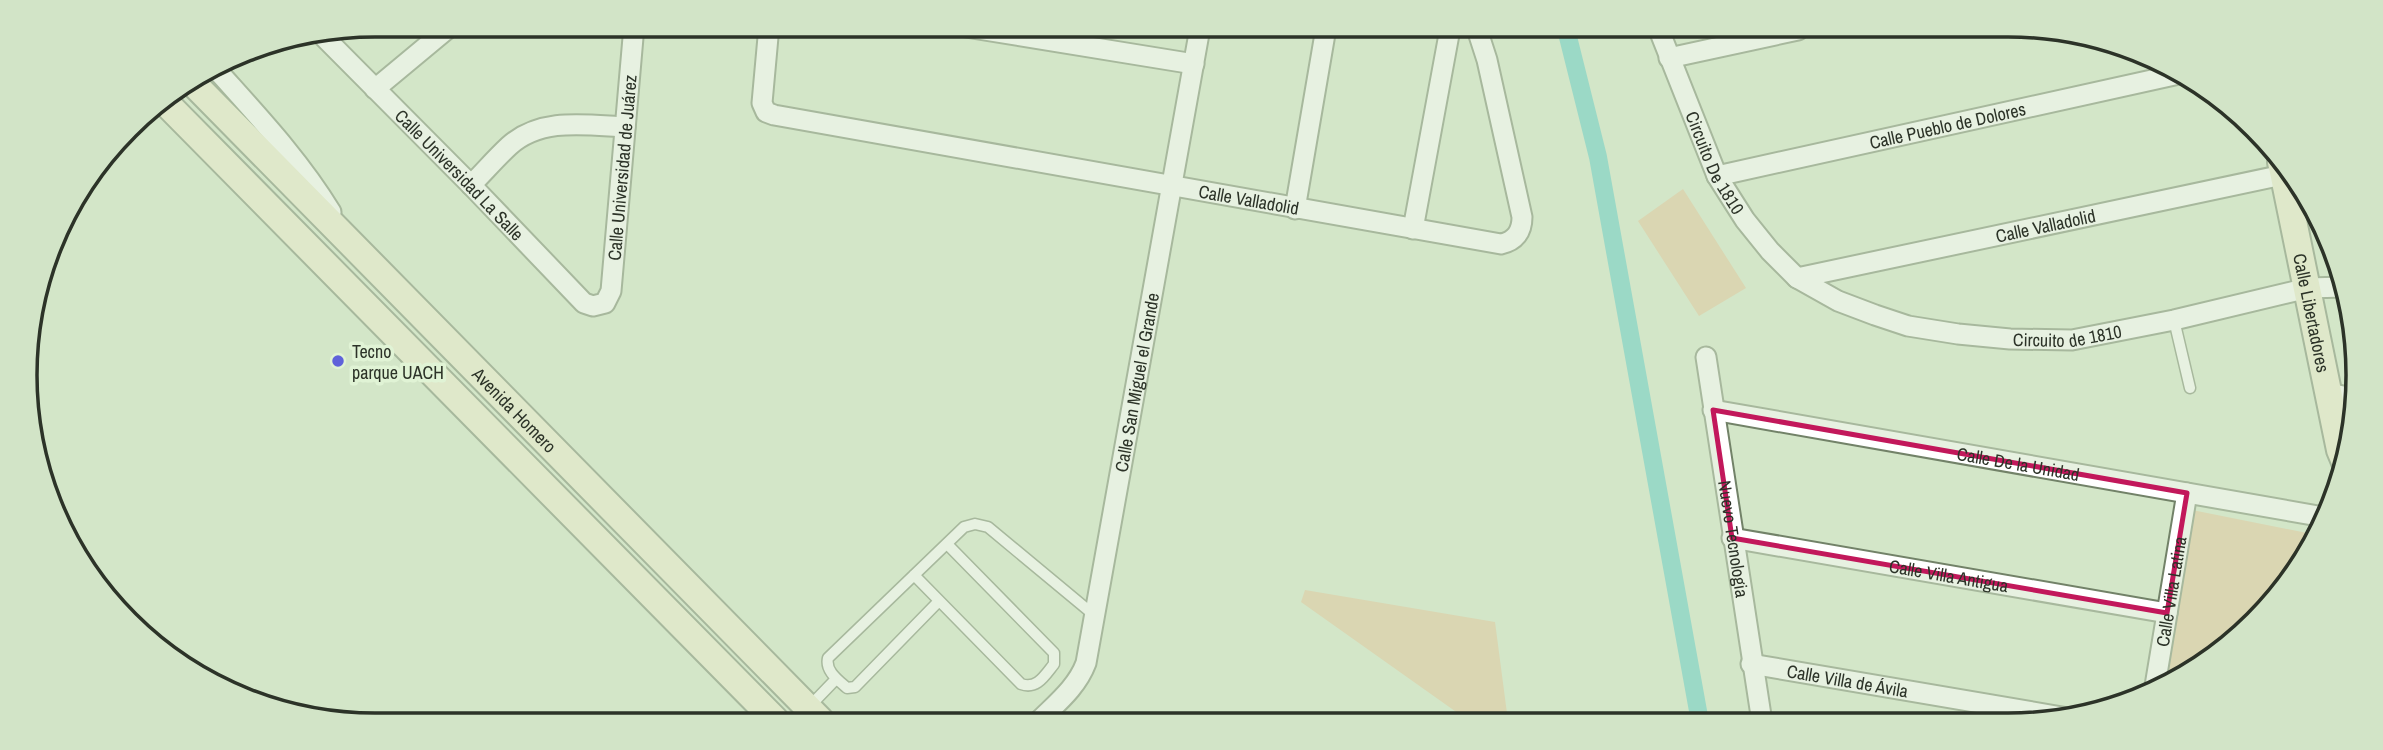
<svg xmlns="http://www.w3.org/2000/svg" width="2383" height="750" font-family="'Archivo Narrow',sans-serif">
<rect width="100%" height="100%" fill="#d3e6c8"/>
<path fill="#e2c397" d="M1683,189L1746,288L1699,316L1638,221Z
M2192,510L2317,535L2312,550L2239,638L2164,689Z
M1305,590L1495,622L1508,721H1469L1301,602Z"/>
<g fill="none" stroke-linecap="round" stroke-linejoin="round">
<path stroke="#57c9c4" stroke-width="18" d="M1566,29L1598,157L1700,722"/>
<defs>
<path id="lane" d="M2174,320L2190,388
M914,575L1021,684C1037,690 1045,675 1054,664V653L947,544
M939,601L855,687L847,688C838,680 825,671 828,658L964,527L975,524L988,527L1094,615
M809,707L836,679"/>
<g id="street">
<path id="s1" d="M769,26L762,103L766,112L774,115L1501,244C1515,241 1522,232 1522,217L1487,60L1477,29"/>
<path d="M966,27L1194,64"/>
<path id="s2" d="M1659,30L1717,176L1745,220L1770,251L1797,278L1838,301L1875,315L1908,326L1958,334L2010,339L2072,340L2174,320L2308,288L2344,287"/>
<path id="s3" d="M322,35L471,185L584,303L593,306L605,303L611,291L634,26"/>
<path d="M1669,58L1798,30"/>
<path d="M215,68C256,114 299,159 331,212"/>
<path d="M375,89L452,25"/>
<path id="s4" d="M1717,176L2179,74"/>
<path d="M471,185C484,172 496,158 509,146C541,117 586,125 625,127"/>
<path d="M1295,209L1326,28"/>
<path d="M1413,229L1450,29"/>
<path id="s5" d="M1797,278L2292,173"/>
<path id="s6" d="M1706,357L1762,722"/>
<path d="M2329,393L2352,398"/>
<path id="s7" d="M1713,410L2324,517"/>
<path id="s8" d="M1732,538L2167,613"/>
<path id="s9" d="M1751,664L2068,718"/>
<path id="s10" d="M2154,692L2187,493"/>
<path id="s11" d="M1040,720C1057,703 1077,687 1086,663L1200,28"/>
</g>
<g id="secondary">
<path id="s12" d="M192,82L820,720"/>
<path d="M163,100L775,720"/>
<path id="s13" d="M2281,162L2340,450L2345,462"/>
</g>
</defs>
<use href="#lane" stroke="#728268" stroke-width="13"/>
<use href="#street" stroke="#728268" stroke-width="23"/>
<use href="#secondary" stroke="#728268" stroke-width="30"/>
<use href="#lane" stroke="#fff" stroke-width="10"/>
<use href="#street" stroke="#fff" stroke-width="19"/>
<use href="#secondary" stroke="#eeeccc" stroke-width="26"/>
</g>
<path d="M0 0H2383V750H0ZM1713,410L2187,493L2167,613L1732,538Z" fill="#d3e6c8" fill-opacity=".55" fill-rule="evenodd"/>
<path fill="none" stroke="#c2185b" stroke-width="5" stroke-linejoin="round" d="M1713,410L2187,493L2167,613L1732,538Z"/>
<circle fill="#5f62da" stroke="#e0f3d5" stroke-width="2.5" cx="338" cy="361" r="7"/>
<g text-anchor="middle" dominant-baseline="central" stroke-width="7" stroke-linejoin="round" paint-order="stroke">
<g font-size="18" fill="#2c3328" stroke="#e0f3d5">
<text stroke="none"><textPath href="#s4" startOffset="236">Calle Pueblo de Dolores</textPath></text>
<text stroke="none"><textPath href="#s2" startOffset="144">Circuito De 1810</textPath></text>
<text stroke="none"><textPath href="#s3" startOffset="534">Calle Universidad de Juárez</textPath></text>
<text stroke="none"><textPath href="#s3" startOffset="196">Calle Universidad La Salle</textPath></text>
<text stroke="none"><textPath href="#s1" startOffset="578">Calle Valladolid</textPath></text>
<text stroke="none"><textPath href="#s5" startOffset="254">Calle Valladolid</textPath></text>
<text stroke="none"><textPath href="#s13" startOffset="154">Calle Libertadores</textPath></text>
<text stroke="none"><textPath href="#s2" startOffset="569">Circuito de 1810</textPath></text>
<text stroke="none"><textPath href="#s11" startOffset="359">Calle San Miguel el Grande</textPath></text>
<text stroke="none"><textPath href="#s12" startOffset="460">Avenida Homero</textPath></text>
<text stroke="none"><textPath href="#s7" startOffset="310">Calle De la Unidad</textPath></text>
<text stroke="none"><textPath href="#s6" startOffset="184">Nuevo Tecnologia</textPath></text>
<text stroke="none"><textPath href="#s8" startOffset="220">Calle Villa Antigua</textPath></text>
<text stroke="none"><textPath href="#s10" startOffset="102">Calle Villa Latina</textPath></text>
<text stroke="none"><textPath href="#s9" startOffset="98">Calle Villa de Ávila</textPath></text>
</g>
<g font-size="18" fill="#2c3328" stroke="#e0f3d5" text-anchor="start">
<text x="352" y="351">Tecno<tspan x="352" dy="21">parque UACH</tspan></text>
</g>
</g>
<path d="M0 0H2383V750H0ZM375 37H2008A338 338 0 0 1 2346 375V375A338 338 0 0 1 2008 713H375A338 338 0 0 1 37 375V375A338 338 0 0 1 375 37Z" fill="#d2e4c7" fill-rule="evenodd"/>
<path fill="none" stroke="#2c3328" stroke-width="3.5" d="M375 37H2008A338 338 0 0 1 2346 375V375A338 338 0 0 1 2008 713H375A338 338 0 0 1 37 375V375A338 338 0 0 1 375 37Z"/>
</svg>
